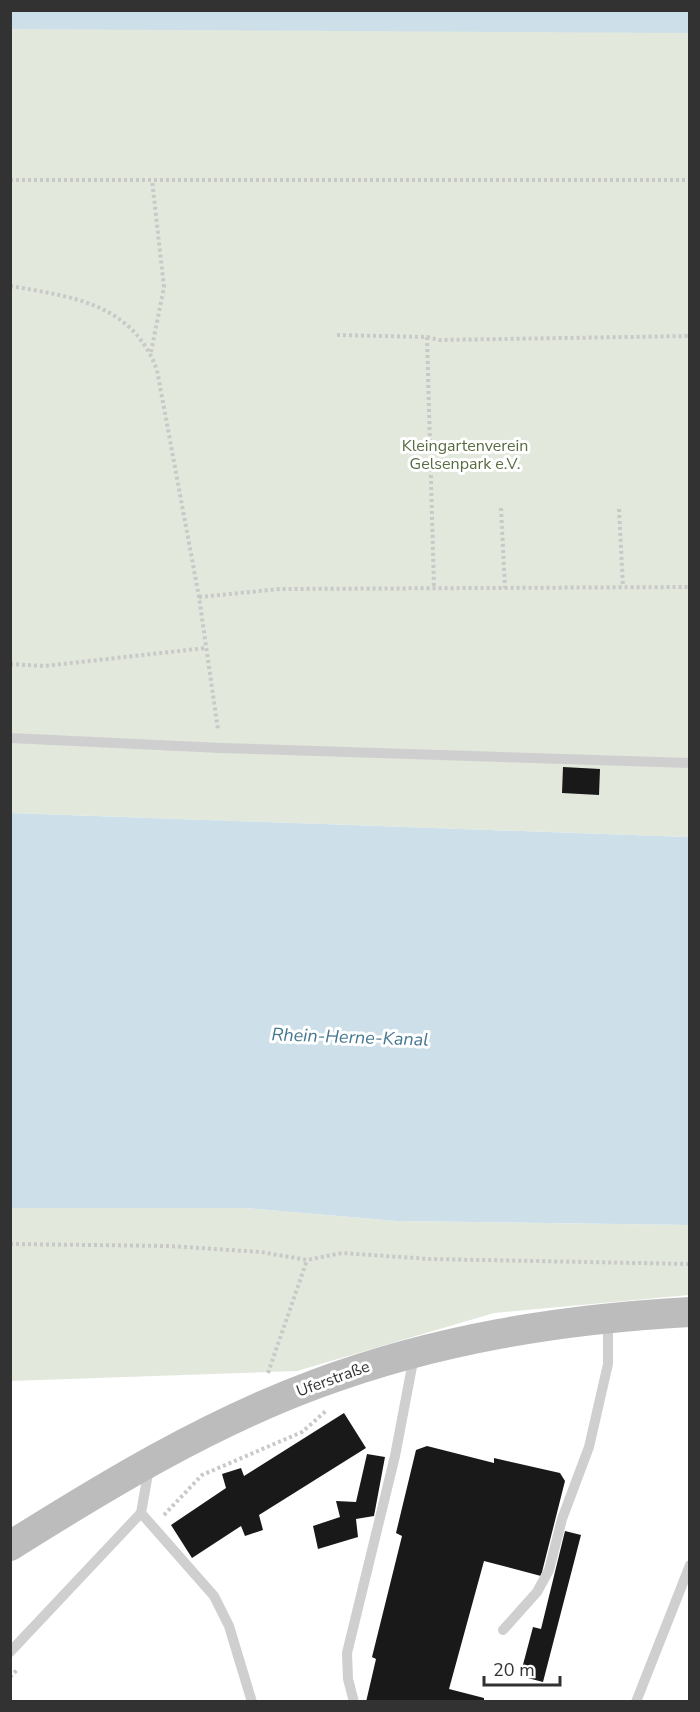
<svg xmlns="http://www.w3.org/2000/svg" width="700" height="1712" font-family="'Nunito Sans',sans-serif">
<rect width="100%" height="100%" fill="#fff"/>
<path fill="#e3e8dc" d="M11,11H689V837L11,813Z
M10,1208H245L396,1221L689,1225V1295L494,1313L297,1371L11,1381Z"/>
<path fill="#cde0e9" d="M11,10H689L690,33L11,29Z
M11,813L689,837V1225L396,1221L245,1208H11Z"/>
<path fill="#191919" d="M563,767L600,769L599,795L562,793Z
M344,1413L366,1448L259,1515L263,1530L245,1536L241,1526L192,1558L171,1525L226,1488L222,1474L241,1468L244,1476Z
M427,1446L494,1463V1458L560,1473L565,1481L541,1576L484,1561L449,1689L484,1698V1702H366L376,1659L372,1657L402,1536L396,1533L416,1450Z
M367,1454L385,1457L374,1516L356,1519L358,1537L318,1549L313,1526L340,1517L336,1501L356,1502Z
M565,1531L581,1535L543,1682L520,1676L533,1627L541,1629Z"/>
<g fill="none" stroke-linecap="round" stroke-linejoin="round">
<path stroke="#c9c9c9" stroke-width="4" stroke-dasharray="3 3" stroke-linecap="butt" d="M10,180H690
M10,286C73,297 132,303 157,370L199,597L218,730
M337,335L427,337L439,340L690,336
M427,337L434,588
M151,352L164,287L152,180
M501,508L505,588
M619,509L623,587
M199,597L280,589L690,587
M10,664L44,666L206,648
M10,1244L169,1246L261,1252L307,1260L342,1253L430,1259L690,1264
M268,1373L307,1260
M164,1515L202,1475L302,1432L326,1411
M10,1677L18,1669"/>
<path stroke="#cfcfcf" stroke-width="10" d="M10,738L221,748L690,763
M141,1513L214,1596L229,1626L252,1702
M503,1630L537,1592L549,1570L562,1519L589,1447L608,1364V1320
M10,1652L141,1513L149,1468
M354,1702L348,1679L347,1653L395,1456L414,1356
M636,1702L690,1565"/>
<path stroke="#bcbcbc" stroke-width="30" d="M10,1546C107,1485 208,1424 316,1384C437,1339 561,1319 690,1312"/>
</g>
<g text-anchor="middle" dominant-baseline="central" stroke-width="6" stroke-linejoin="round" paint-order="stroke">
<g font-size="16" fill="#586c42" stroke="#fff">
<text x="465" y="446">Kleingartenverein<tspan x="465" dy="18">Gelsenpark e.V.</tspan></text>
</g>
<g font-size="16" fill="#323232" stroke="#fff">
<text transform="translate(333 1379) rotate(-20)">Uferstraße</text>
</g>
<g font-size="18" font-style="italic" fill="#457790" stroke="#fff">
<text transform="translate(350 1037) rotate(2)">Rhein-Herne-Kanal</text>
</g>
</g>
<rect width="700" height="1712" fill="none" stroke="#323232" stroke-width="24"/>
<path d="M484 1676v9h76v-9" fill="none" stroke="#323232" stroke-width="3"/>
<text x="493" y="1676" font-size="18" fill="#323232" stroke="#ffffff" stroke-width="4.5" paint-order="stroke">20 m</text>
</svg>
